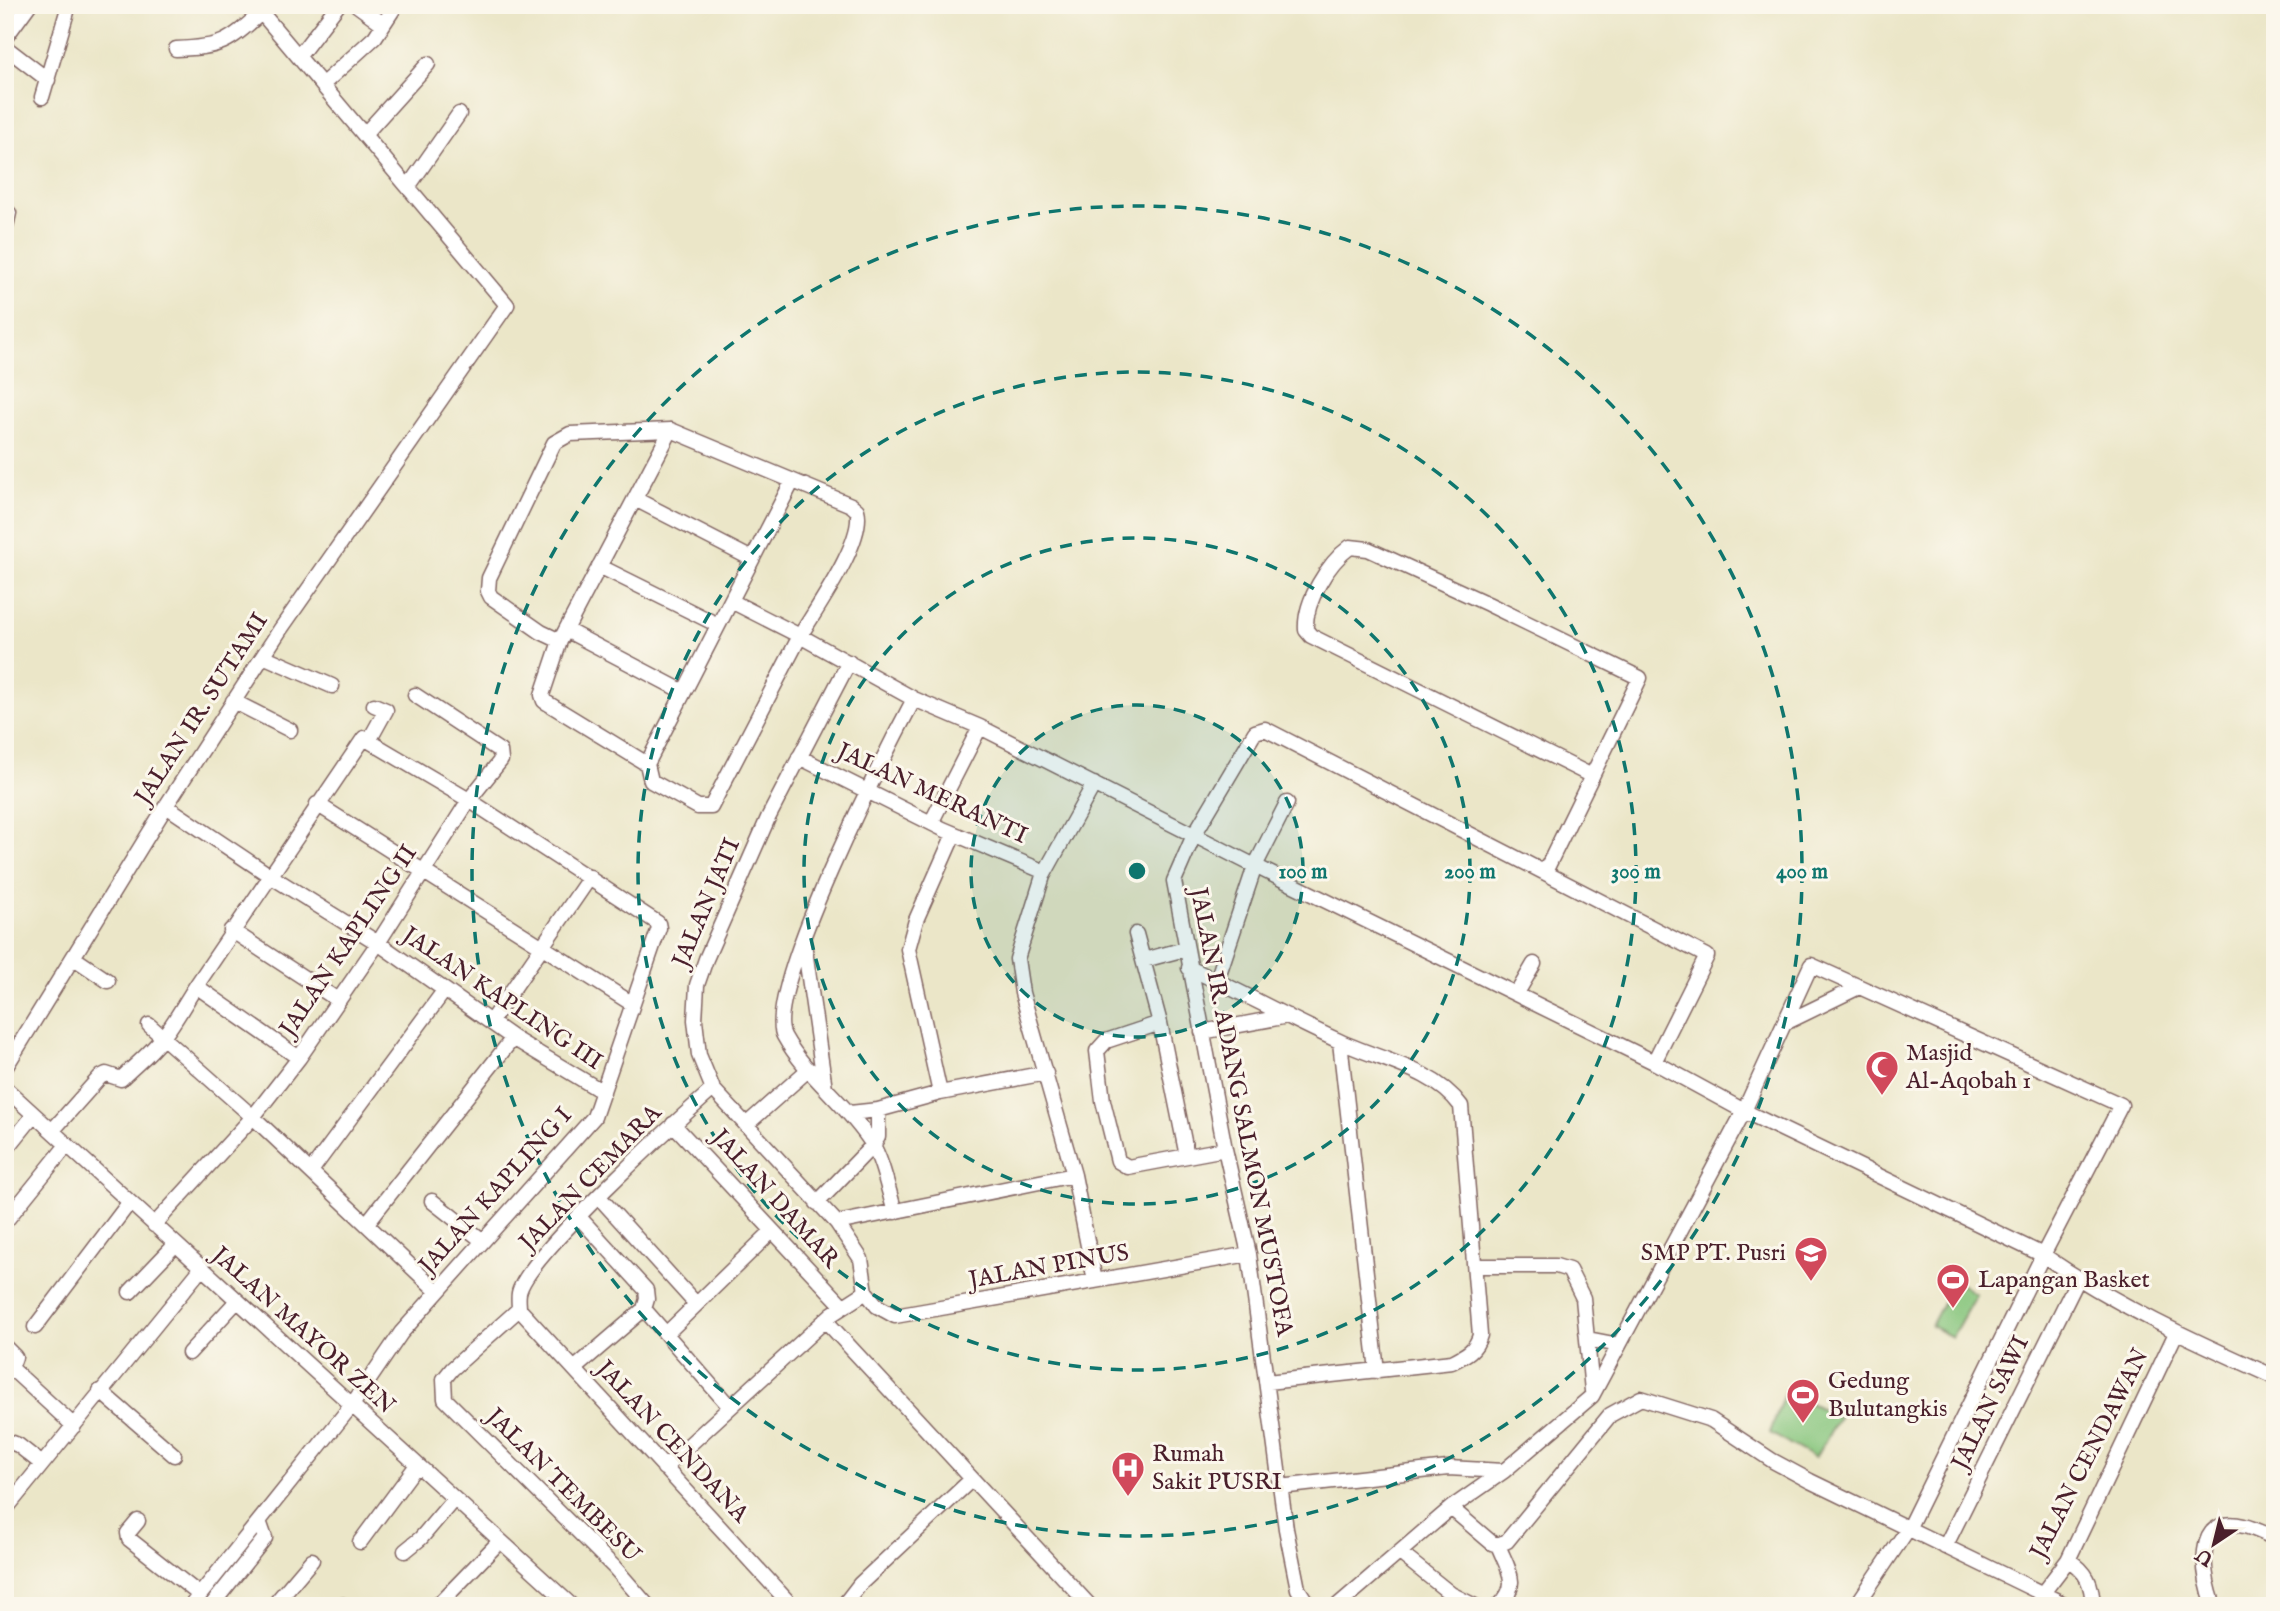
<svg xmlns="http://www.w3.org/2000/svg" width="2280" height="1611" font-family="'IM FELL English',serif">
<rect width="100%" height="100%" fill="#fbf7ec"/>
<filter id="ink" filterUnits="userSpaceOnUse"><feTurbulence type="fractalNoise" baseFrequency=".0143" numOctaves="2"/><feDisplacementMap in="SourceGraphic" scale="14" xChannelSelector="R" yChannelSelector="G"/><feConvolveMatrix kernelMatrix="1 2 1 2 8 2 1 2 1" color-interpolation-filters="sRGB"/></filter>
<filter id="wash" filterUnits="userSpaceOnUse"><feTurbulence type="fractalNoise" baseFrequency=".00686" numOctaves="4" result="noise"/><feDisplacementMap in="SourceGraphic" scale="28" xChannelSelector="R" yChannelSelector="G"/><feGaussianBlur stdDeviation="1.57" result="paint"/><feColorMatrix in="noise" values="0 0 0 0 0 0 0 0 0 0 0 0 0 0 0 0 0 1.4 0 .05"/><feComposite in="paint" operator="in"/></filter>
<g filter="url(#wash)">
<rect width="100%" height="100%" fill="#ebe6c8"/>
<path fill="#86c57b" stroke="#687253" stroke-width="2" d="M1955,1280L1976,1294L1952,1337L1931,1326Z
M1785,1391L1839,1417L1815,1458L1770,1433Z"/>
</g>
<g filter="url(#ink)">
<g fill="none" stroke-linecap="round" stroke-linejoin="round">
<defs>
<path id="minor" d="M357,5L383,24
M5,38L29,5
M5,47L48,80
M176,49C223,47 227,43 261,13
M299,56L338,5
M322,85L375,37L396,5
M42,97L69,5
M364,135L428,64
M408,187L459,114
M5,231L9,213
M792,482L647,764L651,781L698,807H711L800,636L914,699L980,727L1255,866L1654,1062L1744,1111L2043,1255C2115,1305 2194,1341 2275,1377
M635,499L752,559
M599,566L718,625
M566,630L684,692
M560,641L541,632L491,597L488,591L489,578L554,443L570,434L671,430L851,505L857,510C866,539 816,609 800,636L731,601
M263,656L332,686
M849,662L768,818L706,959L697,985L695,1020L699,1055L713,1089L837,1223L861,1259L866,1292L877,1306L895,1316L1249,1254
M233,701L290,730
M370,739L386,710L374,705
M799,757L943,829L1045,872
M647,764L544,701L542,695L560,641L671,430
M317,804L631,1003
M166,806L269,875L378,943L513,1038L603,1092
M931,823L980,727
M1545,872L1640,678L1488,604L1368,549L1350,547C1328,563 1304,602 1306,630L1311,636L1592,776
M231,930L338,1000
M1136,934L1160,1023L1187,1156
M804,943L825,1088
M74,958L108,981
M1144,960L1185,949
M1189,968C1240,991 1288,1018 1339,1041C1379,1060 1435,1069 1461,1106L1480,1335C1476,1350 1466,1355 1452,1362L1267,1382
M1217,980L1255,866L1287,803
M1517,993L1534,964
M491,1021L590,877
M1787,1022L1859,987
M1160,1023L1106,1041L1097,1051L1103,1101L1118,1161L1128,1167L1225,1149
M149,1025L253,1117L437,1291
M1202,1032L1288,1016
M1340,1042L1377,1371
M5,1068L166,806L280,630L507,305L255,5
M5,1088L572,1606
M940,1093L908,949L916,920L954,834
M850,1113L878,1110L940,1093L1046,1073
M673,1124L843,1306
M746,1125L809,1069
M52,1131L100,1077L106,1074L121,1079C135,1065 150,1054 163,1037C175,1022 185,1003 196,986
M5,1151L34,1115
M311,1171L444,991
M1074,1175L1022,993L1017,959L1043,876L1094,784
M599,1197L696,1304
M432,1201L483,1241
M817,1203L873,1145L878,1137V1110
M895,1212C888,1190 883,1161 871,1142C846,1103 806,1076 784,1036C761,995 889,746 914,699
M579,1217L646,1290L647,1299L644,1309
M5,1222L67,1145
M367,1223L513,1038
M837,1223L1074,1175L1095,1281
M154,1225L253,1117L299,1058L378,943L469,800L501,760L500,751L415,695
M1476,1266H1556L1569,1270L1583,1298L1592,1391
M130,1292L175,1245
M519,1309L452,1369L444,1379L445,1399L614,1567L648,1606
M519,1309L792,1606
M519,1309C519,1304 518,1298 519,1293C526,1257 678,1120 713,1089
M825,1320L1090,1606
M35,1327L129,1203
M666,1334L772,1231
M1588,1339L1619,1345
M5,1347L15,1357L11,1368
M189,1353L236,1302
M574,1369L644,1309L730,1407
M5,1374L11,1368L74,1426
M100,1391L174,1455
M5,1440L18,1445L42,1464
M664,1468L832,1314L866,1292
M1280,1487L1448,1468L1504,1471
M1451,1508L1492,1543L1498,1545L1507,1541L1610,1415L1641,1398L1711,1420L1773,1461L1810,1481L2068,1606
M5,1510L201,1269
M138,1521L128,1533L129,1539L200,1595
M360,1542L417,1465
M1498,1545C1508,1570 1521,1584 1499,1606
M1945,1547L2078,1279
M405,1551L421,1538L454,1499
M1400,1553L1451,1594L1475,1606
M2068,1560C2087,1571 2092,1584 2093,1606
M2042,1594L2068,1560L2176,1333
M191,1606L352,1405L401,1333L594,1117L659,928L658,923L469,800L364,738L196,986L299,1058
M211,1606L265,1538L259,1521
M273,1606L312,1560
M342,1606L343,1605
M437,1606L500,1541
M843,1606L860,1584L972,1479
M1309,1606L1298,1589L1286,1529L1249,1254L1225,1149L1174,881L1194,835L1255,732L1265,729L1707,956L1654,1062
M1337,1606L1451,1508L1504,1471L1592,1396L1744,1111L1811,965L2121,1105L2043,1255L1908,1529L1856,1606
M2214,1606C2204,1578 2190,1513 2244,1526C2254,1528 2265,1534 2275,1538"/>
</defs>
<use href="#minor" stroke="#826562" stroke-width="17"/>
<use href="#minor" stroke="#fff" stroke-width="14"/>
</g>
</g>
<circle cx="1137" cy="871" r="166" fill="#0f766e" fill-opacity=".12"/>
<g fill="none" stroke="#0f766e" stroke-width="3.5" stroke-dasharray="12 9">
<circle cx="1137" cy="871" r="166"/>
<circle cx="1137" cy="871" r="333"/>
<circle cx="1137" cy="871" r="499"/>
<circle cx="1137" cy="871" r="665"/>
</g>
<defs>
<symbol id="mosque-pin" viewBox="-11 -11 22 30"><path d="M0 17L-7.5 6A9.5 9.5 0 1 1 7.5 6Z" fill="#d1495b" stroke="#fbf7ec"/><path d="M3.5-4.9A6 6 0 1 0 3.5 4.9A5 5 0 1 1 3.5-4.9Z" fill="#fff"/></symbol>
<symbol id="school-pin" viewBox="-11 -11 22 30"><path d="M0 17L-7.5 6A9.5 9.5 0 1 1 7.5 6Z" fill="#d1495b" stroke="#fbf7ec"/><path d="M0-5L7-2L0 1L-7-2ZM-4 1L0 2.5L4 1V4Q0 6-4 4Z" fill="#fff"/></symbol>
<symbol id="stadium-pin" viewBox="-11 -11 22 30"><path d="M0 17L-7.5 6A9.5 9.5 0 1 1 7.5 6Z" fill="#d1495b" stroke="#fbf7ec"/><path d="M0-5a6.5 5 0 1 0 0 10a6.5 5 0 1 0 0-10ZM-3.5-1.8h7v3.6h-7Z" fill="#fff"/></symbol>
<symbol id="hospital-pin" viewBox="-11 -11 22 30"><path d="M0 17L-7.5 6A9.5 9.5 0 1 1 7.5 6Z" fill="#d1495b" stroke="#fbf7ec"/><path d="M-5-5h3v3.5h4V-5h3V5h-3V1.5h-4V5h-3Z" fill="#fff"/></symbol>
</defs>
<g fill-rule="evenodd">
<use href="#mosque-pin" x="1863" y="1048" width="38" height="52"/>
<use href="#school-pin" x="1792" y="1234" width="38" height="52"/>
<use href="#stadium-pin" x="1934" y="1261" width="38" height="52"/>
<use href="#stadium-pin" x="1784" y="1376" width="38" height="52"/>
<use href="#hospital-pin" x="1109" y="1449" width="38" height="52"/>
</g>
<g text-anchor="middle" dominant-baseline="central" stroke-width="6" stroke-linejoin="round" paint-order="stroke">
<g font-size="24" fill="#4a1f2b" stroke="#fbf7ec">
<text transform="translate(202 709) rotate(-57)">JALAN IR. SUTAMI</text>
<text transform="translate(932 794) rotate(25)">JALAN MERANTI</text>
<text transform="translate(707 903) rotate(-67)">JALAN JATI</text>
<text transform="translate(349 941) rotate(-56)">JALAN KAPLING II</text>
<text transform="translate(502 999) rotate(34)">JALAN KAPLING III</text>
<text transform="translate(1241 1112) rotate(79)">JALAN IR. ADANG SALMON MUSTOFA</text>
<text transform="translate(591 1178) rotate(-46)">JALAN CEMARA</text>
<text transform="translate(496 1191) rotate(-48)">JALAN KAPLING I</text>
<text transform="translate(775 1199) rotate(48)">JALAN DAMAR</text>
<text transform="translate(1049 1267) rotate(-10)">JALAN PINUS</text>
<text transform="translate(303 1331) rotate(42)">JALAN MAYOR ZEN</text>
<text transform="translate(1991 1403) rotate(-64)">JALAN SAWI</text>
<text transform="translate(672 1442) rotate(47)">JALAN CENDANA</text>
<text transform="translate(2090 1454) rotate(-63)">JALAN CENDAWAN</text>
<text transform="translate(563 1486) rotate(45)">JALAN TEMBESU</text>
</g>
<g font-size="24" fill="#4a1f2b" stroke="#fbf7ec" text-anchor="start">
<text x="1906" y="1053">Masjid<tspan x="1906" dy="28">Al-Aqobah 1</tspan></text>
<text x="1786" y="1253" text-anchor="end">SMP PT. Pusri</text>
<text x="1978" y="1280">Lapangan Basket</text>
<text x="1828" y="1381">Gedung<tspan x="1828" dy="28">Bulutangkis</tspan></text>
<text x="1152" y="1454">Rumah<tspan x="1152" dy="28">Sakit PUSRI</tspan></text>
</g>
</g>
<circle cx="1137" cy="871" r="10" fill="#0f766e" stroke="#fbf7ec" stroke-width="3.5"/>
<g font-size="21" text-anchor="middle" font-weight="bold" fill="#0f766e" stroke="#fbf7ec" stroke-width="6" stroke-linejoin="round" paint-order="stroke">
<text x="1303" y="878">100 m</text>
<text x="1470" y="878">200 m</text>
<text x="1636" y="878">300 m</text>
<text x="1802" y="878">400 m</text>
</g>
<rect width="2280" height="1611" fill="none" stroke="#fbf7ec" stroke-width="28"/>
<g transform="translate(2214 1544) rotate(215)" stroke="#fbf7ec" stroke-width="5" paint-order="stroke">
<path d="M0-5L12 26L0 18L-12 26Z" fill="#4a1f2b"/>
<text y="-10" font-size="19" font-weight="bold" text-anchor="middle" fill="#4a1f2b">U</text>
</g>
</svg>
